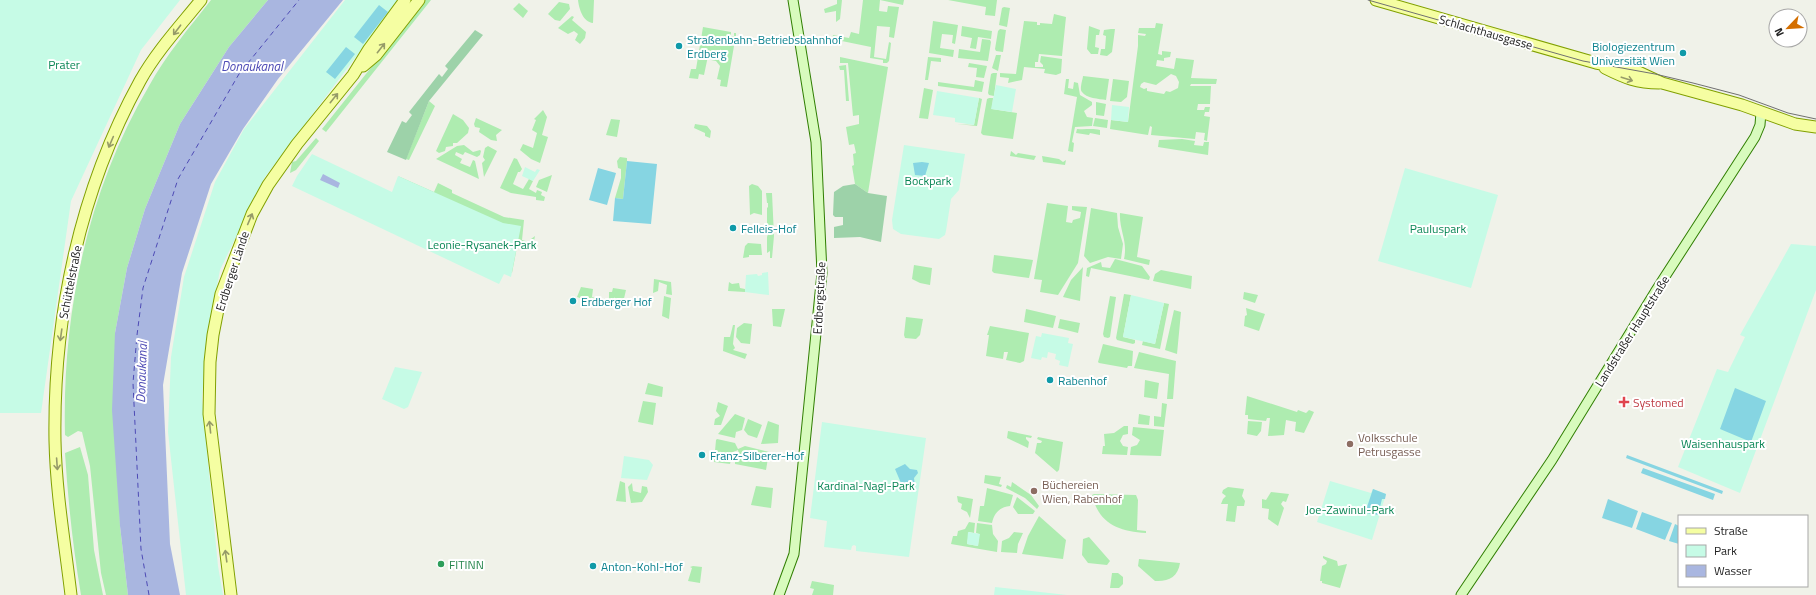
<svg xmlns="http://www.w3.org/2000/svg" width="1816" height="595" font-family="'Titillium Web',sans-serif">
<rect width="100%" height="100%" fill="#f0f2e9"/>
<path fill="#aeecb0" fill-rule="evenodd" d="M211,0H268L229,47L180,124L145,209L127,268L115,333L120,526L128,595H106L101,573L90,466L82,432L78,431L68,437L65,435C62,314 87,191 149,86C166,55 189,28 211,0Z
M425,0H431L326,132L322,129Z
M578,0H594L593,23C583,22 579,9 578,0Z
M837,0H842L840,19L836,22V11L825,13L824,9L837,4Z
M863,0H904L903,5L880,0L879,11L887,12L888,6L899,7L894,38L889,37L890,27L877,26L874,57L886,59L889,42L891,43L889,61L887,63H883V60L870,58L871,47L832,39L833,35L849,38L851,32L859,34Z
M948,0H997L995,16L985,15L986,7Z
M559,2L569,4L570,9L560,21L555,20L548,14Z
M519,3L528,11L523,18L513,9Z
M1004,7L1010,8L1007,27L999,25L1002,8Z
M1054,14L1066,17L1062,56L1039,54L1038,62H1035V67H1043V65L1040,62L1041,56L1062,59L1061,73L1056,75L1044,73L1045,69L1024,67L1022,80L1008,83L1009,78L1000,77V73L1016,74L1024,21L1037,22V25H1040V23L1052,24Z
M572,16L574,17L572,20L586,32L585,38L580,44L575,40L578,34L574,31L568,34L558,28Z
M933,21L958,25L955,44L952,43L953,35L942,34L940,48L954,50L953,57L929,53Z
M1156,23L1163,24L1158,54L1162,55V51L1171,52L1170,57L1164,58V61L1157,60L1156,66L1174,69L1176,58L1194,60L1191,78L1217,79L1216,84H1191L1190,86H1211L1210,104H1198L1197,110H1204L1205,107H1210L1209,112H1205L1204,116L1210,117L1207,141L1204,140L1205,133L1196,132L1195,139L1151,135L1152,127L1150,126L1148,135L1110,129L1111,120L1128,122L1138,46V35L1145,36L1146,34L1138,33L1139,28H1155ZM1171,74L1176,76L1179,82L1178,88L1170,92L1166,91L1164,94L1147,91V88L1144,89L1140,87L1141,84L1144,82L1156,85Z
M962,26L992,31L991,39L978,37L976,49L970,48L972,38L961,36Z
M1089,26L1100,30L1099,35H1096L1095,47L1099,48L1098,54H1091L1087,49Z
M703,27L731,32V36H734V33H736V38L732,37L730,44L734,46L727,87L720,86L721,80L717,79L720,66L716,61L711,60V57L708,56L704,75L699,74L698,79L689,78L691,69H696Z
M1000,29L1006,30L1003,52L996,51L995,49L998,31Z
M1111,29H1115L1112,52L1107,56L1100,55L1101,49H1105L1106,36L1103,35L1104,30Z
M982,39L990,40L991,42L988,61L958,58L959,49L980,52Z
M996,55H1001L998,71L992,68Z
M840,57L888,67L868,193L855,184L852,166L854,165L853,154L856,153L854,144L849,145L846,127L859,124V115L853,116L848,63H840Z
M928,57L941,58V62L931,61L928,80H925Z
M969,63L987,66L984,78L976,77L977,68L968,67Z
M846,65L849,101H846L844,70H840L839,66Z
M993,73H997L994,96L989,95L988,93L991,74Z
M1083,76L1109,79L1106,100C1099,99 1086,98 1082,92C1079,89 1083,79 1083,76Z
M1066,79H1069L1068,88L1073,89L1074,82L1078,83L1080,95L1092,102V105L1084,111L1087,117L1093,118L1092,126L1075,127L1072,142L1074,143L1073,152L1068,151L1077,97L1064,94Z
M1113,79L1129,81L1127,97L1121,102L1110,101Z
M975,80L984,82L982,92L938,86V82L974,87Z
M924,88L933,90L928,119L919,118Z
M979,98L982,99L977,126L957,124L974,125Z
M989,98H993L992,109L1017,113L1013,139L983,135L981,133L987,99Z
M429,101L435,106L409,160L406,159Z
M1096,102L1106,104L1104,116L1096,115Z
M543,110L547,117L542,135L548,137L540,163L531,159L520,150L523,144L533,148L537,133L532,130L536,120L534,119Z
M453,114L463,120L469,128L468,133L457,143H453V146L446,147L445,151L439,153L436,151Z
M476,118L502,130L496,135L497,141L491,140L479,132L480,128L475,127L474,124Z
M1095,118L1108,120L1107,128L1093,126Z
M611,119L620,120L617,137L606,135Z
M695,124L707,126L711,131L710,138L705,136V133L694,128Z
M1077,129C1085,130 1092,128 1100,130V135L1090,133L1089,135L1076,133Z
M316,138L319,141L296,170L290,173L292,162L296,161Z
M1182,139L1195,141L1194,145L1203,146L1204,142H1209L1208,155L1158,147L1159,140Z
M464,145L473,152L480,150L481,151L480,155L477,157L465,152L463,155L456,152L455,155L462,159L460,163L470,167L473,160L475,161L479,179L436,159L457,146Z
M488,146L497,151L484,177L482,163L485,160L483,157L485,148Z
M1011,151L1016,155L1018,153L1036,156L1034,160L1010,156Z
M1042,156L1059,159L1063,162L1066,160L1065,165L1043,162Z
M620,157L627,158V161L623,199L615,198L621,178V169L618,168L617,161Z
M514,158L517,159L522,169L520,172H518L513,184L523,189L529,179L533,181L529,189L536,193L537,190L542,192L541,195L545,197L544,201L536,200V197L511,193L500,188Z
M552,175L547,192L536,187L539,180Z
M398,176L434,192L438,183L452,190V193L504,217L524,220L522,240L529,242L531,239L535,236L533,246L518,242L512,273Z
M752,184L758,186L762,191V215L754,213L750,215L749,186Z
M766,193H772L774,236L772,258H770V251L767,253V237L769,231L767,230V208L768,207V203H767Z
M1047,203L1068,206L1066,222L1072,223L1073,220L1080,218L1081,212L1072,210V206L1087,207L1078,263L1058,295L1040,292L1042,280L1034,279Z
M1091,208L1117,213L1118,227L1123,244L1121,259L1108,257L1090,263L1084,256Z
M1120,213L1143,217L1137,257L1150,260L1149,265L1124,259C1128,241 1119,230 1120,213Z
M748,243L761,244L762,255H749V257L743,258L745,246Z
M994,255L1033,260L1029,278L994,273L992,271Z
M1115,259L1142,266L1150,277L1149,280L1091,268L1089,277L1086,276L1087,268L1101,262L1102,267L1110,268Z
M914,265L932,268L930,285L920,283L912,279Z
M1083,267L1080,301L1063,297L1071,280Z
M1161,270L1192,276L1191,289L1153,281L1155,274Z
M654,279L671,282L672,295L666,294L667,285L659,282L658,291L653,293Z
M729,282L732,284L739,283L740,288L745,289V292L728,291Z
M581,287L593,289L592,297L599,299L597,304L577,297Z
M613,288L626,290L622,307L609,303V292H612Z
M1244,292L1258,295L1255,303L1243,299Z
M1124,294L1131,295L1123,337L1135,340V343L1133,344L1117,340L1116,338Z
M664,296L671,298L669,319L662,316Z
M1110,296L1116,297L1110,337L1108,338L1104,337L1103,334Z
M1164,303L1169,304L1160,349L1142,345L1143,341L1155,344Z
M1246,308L1265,314L1259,331L1244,326L1245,316L1247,315Z
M772,309H785L781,327L773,326Z
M1026,309L1056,316L1053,328L1024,322Z
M1174,310L1181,312L1177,354L1165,350Z
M906,317L923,319L920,335L916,339L905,338L904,335Z
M1060,319L1080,323L1078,333L1058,328Z
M744,323L752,324L750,344L741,343L736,337L737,328Z
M733,325H735L733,344L735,348L733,350L747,354L745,359L723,351L724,337H730Z
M990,326L1029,333L1024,361L1020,363L1006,360L1008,352H1004L1003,359L986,356L989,335H987Z
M1103,344L1133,351L1132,366H1128L1127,368L1099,363L1098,362Z
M1139,352L1176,361L1173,399H1167L1169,374L1134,368Z
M1145,380L1159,383L1157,399L1144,397Z
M648,383L663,387L662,397L645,394Z
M1247,396L1297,412L1298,410L1306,413L1309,410L1314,412L1304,433L1295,431L1296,422L1286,420L1284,435L1268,436L1270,418H1267L1266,421L1248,419V415H1245Z
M643,401L656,403L653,425L638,422Z
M718,402L728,406L721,425H714L715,419L720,416L716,411Z
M1162,403L1167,404L1164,427L1154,426V416L1161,417Z
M735,414L745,418L742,430L736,432L735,438L718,434Z
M1139,414L1150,416L1149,425L1138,424Z
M748,419L762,425L757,438L748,435L744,430Z
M768,421L779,425L778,443L761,444Z
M1248,421L1262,422L1261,431L1257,436L1247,434Z
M1124,426H1128V434L1123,435L1120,441L1123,446L1128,447L1127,455L1102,454L1103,446H1105L1104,434L1114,433Z
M1133,427L1164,430L1161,456L1130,455L1131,447L1137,445L1140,440L1132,435Z
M1008,431L1032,436L1031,438L1026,437V439L1029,442L1028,448L1007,438Z
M1038,437L1063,442L1059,470L1057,472L1035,453L1037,443H1041L1042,441L1037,439Z
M717,439L735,443L738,449L745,446L769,452L766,470L735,464V455L739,454L738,450L728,454L729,456H732L730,464L714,462L716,440Z
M80,447L88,475L94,550L103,595H81C73,548 68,501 65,453Z
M985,475L1001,477L999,484L1002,485L1001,487L984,483Z
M620,481L625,483L626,502L616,501Z
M1012,482L1031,495L1039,506L1037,509L1025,498L1006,488L1007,485L1011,487Z
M632,483L633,491L641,493L642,486L647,487L648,492L642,502L631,503L628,487Z
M756,486L773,488L771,508L751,505Z
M1228,487L1244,489L1242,496L1245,501L1244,506H1237L1235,522L1226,521L1228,504H1221L1223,499L1226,496L1222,493L1223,490Z
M987,488L1013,495L1010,506C1000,507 994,513 992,523L978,521L980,506H984Z
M1271,492L1289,494L1286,502L1283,501L1281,504L1284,508L1278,526L1268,519L1269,509L1262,508V499L1266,500Z
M1094,494L1136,495L1138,500L1137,530L1146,531V533C1118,531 1099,524 1092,495Z
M957,496L973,499L970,518L967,512L961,509L962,504L958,502Z
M1017,497L1035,511L1033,514H1018L1013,507Z
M1039,516L1066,540L1063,559L1022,554L1028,536Z
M969,522L975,523L974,533L969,532L967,544L978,546L979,534L976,533L977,523L992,525L993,534L998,541L997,552L951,544L953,536H957L958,531L965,529Z
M1014,532L1023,533L1018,544L1017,553L1001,552L1002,541L1009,538Z
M1089,537L1110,561L1107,565L1088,563L1082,555L1083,539Z
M1323,556L1337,561L1338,566L1347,564L1340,588L1322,583V581H1320L1322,566L1326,564L1327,561L1323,558Z
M1139,559L1180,563C1178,577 1168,582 1155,581L1138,566Z
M693,566L702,567L700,583L688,581L692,568L690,567Z
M1112,573H1118L1123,577V584L1119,588H1110Z
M812,581L834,585L833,595H812L814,589L810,588Z"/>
<path fill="#9dd2a9" d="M475,30L483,35L429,101L406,160L387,152L402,121L406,123L412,115L409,112L439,74L442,77L448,69L445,66Z
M855,184L868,193L887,196L881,242L860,237L834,238V227L843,225V217H835L833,215L834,192L843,186Z"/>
<path fill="#c6fbe6" d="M0,0H180L141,50L71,201L41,413H0Z
M345,0H399L265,177L220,270L206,345L202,398L218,566L223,595H186L168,432L171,357L184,277L215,182L244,129Z
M996,85L1016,89L1012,112L991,109Z
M937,91L979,98L974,125L955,122V118L933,115Z
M1112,105L1129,107L1128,122L1111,120Z
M904,145L965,154L959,190L951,199L946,231L945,235L939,239L901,234L893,229L892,220Z
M312,154L392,192L398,176L503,223L521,226L511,277L504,274L499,284L292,186L297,176Z
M525,167L535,172L537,169L540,170L533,181L522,176Z
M1405,168L1498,195L1471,288L1378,261Z
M1791,244L1816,246V290L1740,493L1678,467L1717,369L1728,372L1745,337L1740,335Z
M768,272L769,295L745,292L746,275L757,274L758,276L762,275V273Z
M1131,295L1164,303L1155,344L1123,337Z
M1042,333L1069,338L1068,343L1073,344L1068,367L1059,365L1060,361L1055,359L1056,354L1048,352L1047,358L1042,357L1041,360L1031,358L1036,336L1041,337Z
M395,367L422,372L408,407L404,409L382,399Z
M822,422L926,438L909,557L856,551V546L854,545L852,546L851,550L824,547L827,521L810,518Z
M624,456L649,460L653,465L647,480L621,478Z
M1330,481L1371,493L1373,489L1386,494L1372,540L1317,522Z
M968,532L980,534L978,546L967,544Z
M995,587L1067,595H994Z"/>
<path fill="#86d5e2" d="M379,5L388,12L363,44L354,37Z
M346,47L355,54L335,79L326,72Z
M627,161L657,164L651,224L613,221L615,198L623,199Z
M922,162L929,163L925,176L915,175L913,163Z
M598,168L616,173L607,205L589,200Z
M1735,388L1766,401L1751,442L1720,429Z
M1627,455L1723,491L1722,494L1626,458Z
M905,464L910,469L917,470L918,473L914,478L915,486L904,490L895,469Z
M1643,468L1715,494L1713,500L1641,473Z
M1373,489L1386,494L1385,499H1382L1378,515L1365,513Z
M1608,499L1638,511L1632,528L1602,518Z
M1642,512L1672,523L1665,540L1636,529Z
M1675,524L1679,526V544L1669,541Z"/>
<path fill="#a9b6e0" d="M268,0H343L278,79L243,129L211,184L182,273L163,385L170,544L180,595H128L120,526L112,410L115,333L127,268L145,209L180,124L229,47Z
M323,174L340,183L338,188L320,180Z"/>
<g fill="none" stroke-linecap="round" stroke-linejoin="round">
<path stroke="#4d4ab5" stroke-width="1" stroke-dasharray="5 4" stroke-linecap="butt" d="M149,595L141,549L133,383L137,335L143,288L178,179L239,74L299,0"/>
<defs>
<path id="secondary" d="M779,595L794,554L822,273L816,142L793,0
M1461,595L1552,460L1655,292L1755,137L1760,125L1761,112"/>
<path id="primary" d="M1376,0L1596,63L1634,70L1662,83L1742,105L1795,124L1816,127
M363,66L376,55L419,0
M1605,68C1625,78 1637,83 1659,83
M71,595C65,544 56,492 55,441C53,316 80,190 140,81C156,52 180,26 201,0
M231,595L209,414L210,362L213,335L221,294L252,214L268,185L297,144L353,75L369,49L405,0"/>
</defs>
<use href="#secondary" stroke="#307f02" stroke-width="11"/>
<use href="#primary" stroke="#81a000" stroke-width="13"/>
<use href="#secondary" stroke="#d8fbbd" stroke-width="9"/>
<use href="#primary" stroke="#f5fea2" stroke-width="11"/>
<path stroke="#707070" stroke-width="1" d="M1368,0L1583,61L1655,74L1693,83L1739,95L1788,113L1816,119"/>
</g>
<defs><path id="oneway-shaft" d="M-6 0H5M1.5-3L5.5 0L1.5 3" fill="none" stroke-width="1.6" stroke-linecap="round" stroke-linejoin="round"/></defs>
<g stroke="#969b68">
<use href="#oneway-shaft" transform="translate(177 30) rotate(127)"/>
<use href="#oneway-shaft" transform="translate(381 48) rotate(-52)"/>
<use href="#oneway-shaft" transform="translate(1627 79) rotate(18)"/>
<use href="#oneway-shaft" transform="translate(334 98) rotate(-51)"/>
<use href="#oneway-shaft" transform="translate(111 142) rotate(113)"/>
<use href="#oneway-shaft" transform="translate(250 219) rotate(-67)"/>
<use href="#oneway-shaft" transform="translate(61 335) rotate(98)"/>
<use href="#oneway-shaft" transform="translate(210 427) rotate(-96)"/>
<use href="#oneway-shaft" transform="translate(57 464) rotate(86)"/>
<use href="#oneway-shaft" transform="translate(226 556) rotate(-98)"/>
</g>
<g fill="#0f9aa8" stroke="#fff" stroke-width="1.5">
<circle cx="679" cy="46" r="4"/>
<circle cx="1683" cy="53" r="4"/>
<circle cx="733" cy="228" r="4"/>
<circle cx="573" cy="301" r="4"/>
<circle cx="1050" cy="380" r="4"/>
<circle cx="702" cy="455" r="4"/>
<circle cx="593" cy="566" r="4"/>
</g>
<path fill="#e0444e" stroke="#fff" stroke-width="1.5" d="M1622 396h4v4h4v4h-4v4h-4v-4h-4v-4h4z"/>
<g fill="#8d6e63" stroke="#fff" stroke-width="1.5">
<circle cx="1350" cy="444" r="4"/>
<circle cx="1034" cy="491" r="4"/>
</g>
<circle fill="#2e9e5b" stroke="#fff" stroke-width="1.5" cx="441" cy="564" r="4"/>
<g text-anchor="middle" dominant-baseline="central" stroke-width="4" stroke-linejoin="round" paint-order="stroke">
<g font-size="12" fill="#222" stroke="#fff">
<text transform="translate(1486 32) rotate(16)">Schlachthausgasse</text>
<text transform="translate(232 271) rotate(-72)">Erdberger Lände</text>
<text transform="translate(70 282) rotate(-79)">Schüttelstraße</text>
<text transform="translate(819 298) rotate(-87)">Erdbergstraße</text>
<text transform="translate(1632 331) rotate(-58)">Landstraßer Hauptstraße</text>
</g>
<g font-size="12" fill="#0d838f" stroke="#fff" text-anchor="start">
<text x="687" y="39">Straßenbahn-Betriebsbahnhof<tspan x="687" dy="14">Erdberg</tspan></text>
<text x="1675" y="46" text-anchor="end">Biologiezentrum<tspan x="1675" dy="14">Universität Wien</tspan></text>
<text x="741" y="228">Felleis-Hof</text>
<text x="581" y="301">Erdberger Hof</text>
<text x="1058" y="380">Rabenhof</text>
<text x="710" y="455">Franz-Silberer-Hof</text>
<text x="601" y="566">Anton-Kohl-Hof</text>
</g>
<g font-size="12" fill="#098655" stroke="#fff">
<text x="64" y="64">Prater</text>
<text x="928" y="180">Bockpark</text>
<text x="1438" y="228">Pauluspark</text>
<text x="482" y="244">Leonie-Rysanek-Park</text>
<text x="1723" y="443">Waisenhauspark</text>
<text x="866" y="485">Kardinal-Nagl-Park</text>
<text x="1350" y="509">Joe-Zawinul-Park</text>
</g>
<g font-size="12" fill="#be3a42" stroke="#fff" text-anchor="start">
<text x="1633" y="402">Systomed</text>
</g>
<g font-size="12" fill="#785e54" stroke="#fff" text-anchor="start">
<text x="1358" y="437">Volksschule<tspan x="1358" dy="14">Petrusgasse</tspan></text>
<text x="1042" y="484">Büchereien<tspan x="1042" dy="14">Wien, Rabenhof</tspan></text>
</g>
<g font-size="12" fill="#27864d" stroke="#fff" text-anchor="start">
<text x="449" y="564">FITINN</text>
</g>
<g font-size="13" font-style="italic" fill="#4d4ab5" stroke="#fff">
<text x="252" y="66">Donaukanal</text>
<text transform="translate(141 372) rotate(-88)">Donaukanal</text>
</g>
</g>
<rect x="1678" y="515" width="130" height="72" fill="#ffffff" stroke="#a7a7a7"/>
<rect x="1686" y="528" width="20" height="6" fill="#f5fea2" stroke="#a7a7a7"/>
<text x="1714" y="535" font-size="12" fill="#222222">Straße</text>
<rect x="1686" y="545" width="20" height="12" fill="#c6fbe6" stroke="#a7a7a7"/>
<text x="1714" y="555" font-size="12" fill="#222222">Park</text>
<rect x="1686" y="565" width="20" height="12" fill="#a9b6e0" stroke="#a7a7a7"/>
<text x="1714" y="575" font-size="12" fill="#222222">Wasser</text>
<g transform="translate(1788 28) rotate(245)"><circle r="19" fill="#ffffff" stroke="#a7a7a7"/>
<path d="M0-3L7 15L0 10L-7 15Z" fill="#d46f00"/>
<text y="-6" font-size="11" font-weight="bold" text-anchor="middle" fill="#222222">N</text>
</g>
</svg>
